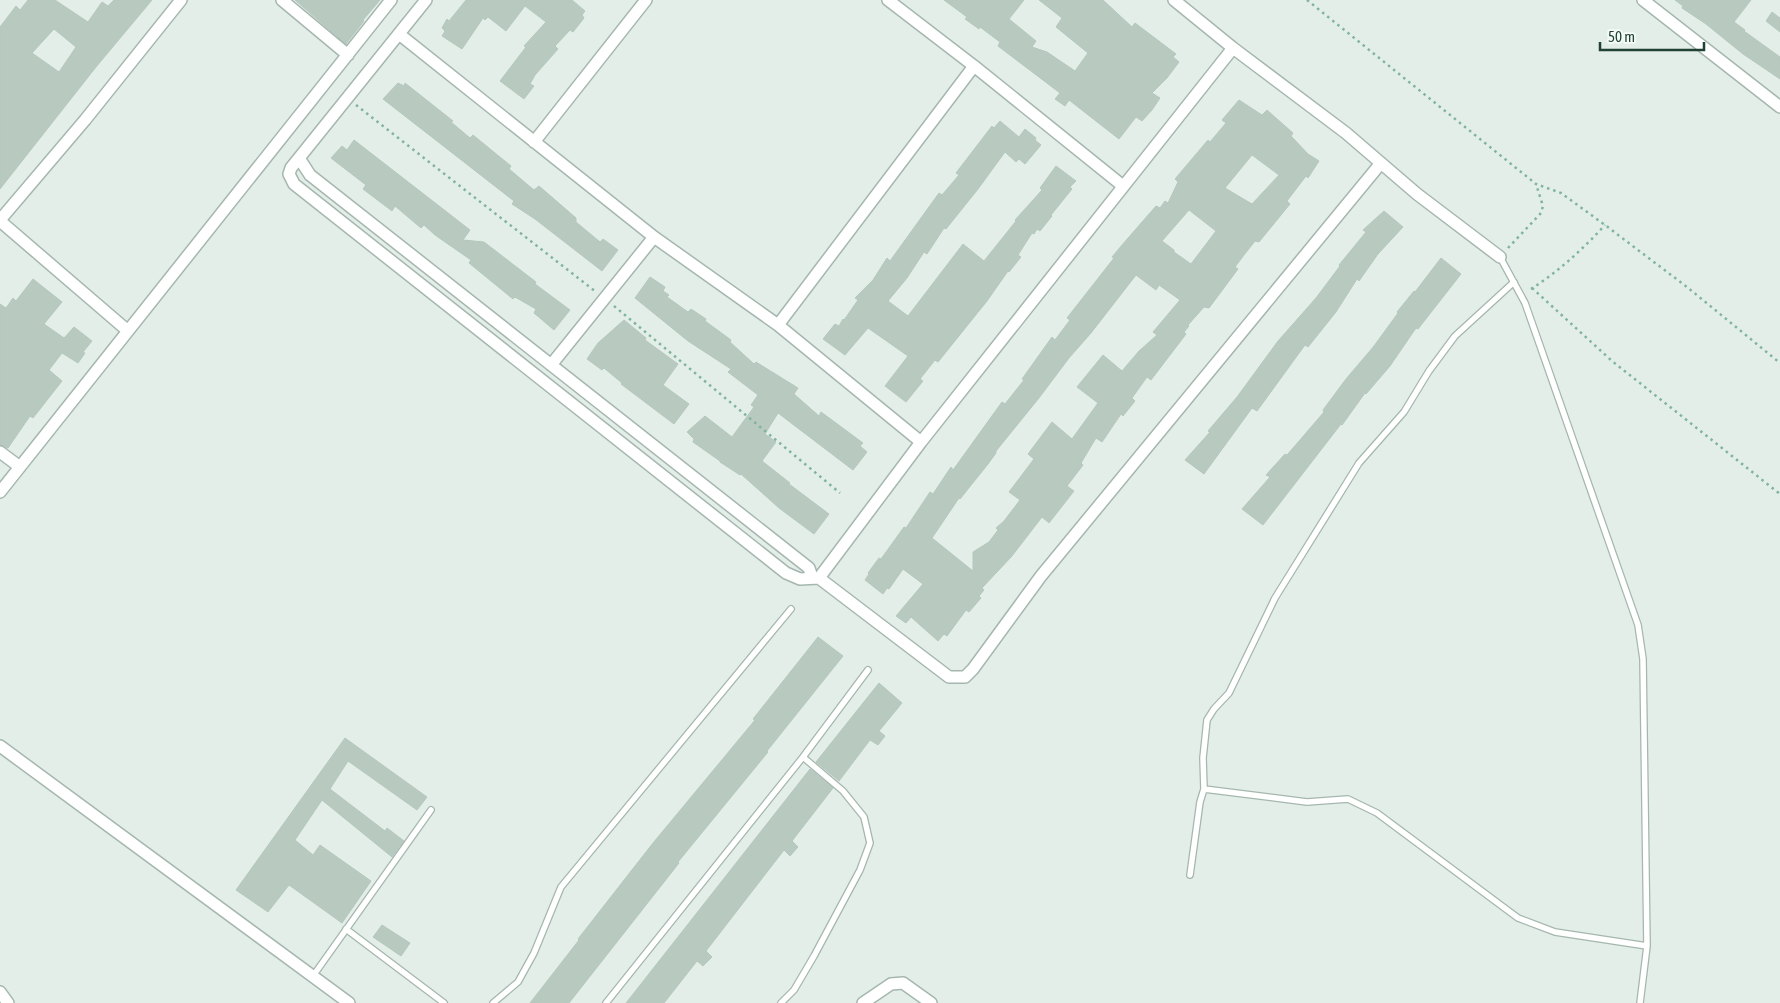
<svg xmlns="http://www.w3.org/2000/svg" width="1780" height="1003" font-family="'Asap Condensed',sans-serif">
<rect width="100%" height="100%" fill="#e3eee8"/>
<path fill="#b8c9c0" stroke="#b5c8be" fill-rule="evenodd" d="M28,0H55L88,22L102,2L108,6L114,0H152L96,67L0,189V27L16,6L20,10ZM54,29L76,47L59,72L32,53Z
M295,0H380L363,20L364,21L346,44Z
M466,0H572L585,11L582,15L584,18L573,32L570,30L555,46L558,49L535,75L530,84L534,86L524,99L500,81L526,47L524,46L546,22L525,6L506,31L488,17L485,20L483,18L462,49L442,36L445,31L442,28L447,19L449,21Z
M944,0H1024L1009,19L1036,41L1032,47L1047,52L1075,71L1088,53L1056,27L1062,18L1039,0H1103L1132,27L1135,23L1176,54L1173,57L1179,62L1167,78L1152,93L1160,98L1152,110L1142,121L1136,117L1119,139L1069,100L1065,106L1055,99L1060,93L998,46L1000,42L980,27L979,29L965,19L967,17Z
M1675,0H1751L1734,22L1745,30L1744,31L1780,57V79L1743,54L1706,24L1682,8L1683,6Z
M1772,12L1780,18V32L1766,21Z
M398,83L404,86L405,83L453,121L451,122L470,138L473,135L511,166L509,169L534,190L539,186L576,218V222L600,242L603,239L618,250L602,271L535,219L512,204L514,201L383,99Z
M1239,100L1262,115L1267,110L1293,133L1291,136L1308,154L1319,161L1308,178L1306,176L1287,201L1290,204L1259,242L1255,241L1244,255L1235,267L1238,269L1209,308L1204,307L1188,325L1189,326L1184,332L1186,334L1151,380L1147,377L1132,398L1135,401L1123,416L1121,414L1102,442L1096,438L1081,463L1083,465L1067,486L1074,491L1049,523L1042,517L1012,556L982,588L984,590L979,596L981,598L969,612L966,610L947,636L944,634L938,641L911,617L906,623L896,616L923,584L903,569L889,589L887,588L883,594L865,580L869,574L868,573L879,558L881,559L904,527L906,528L930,492L933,494L951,467L953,470L1002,402L1005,404L1024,380L1022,379L1052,337L1055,340L1070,320L1067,318L1114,258L1112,257L1122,245L1156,206L1160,208L1165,201L1168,203L1178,182L1175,179L1208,140L1210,142L1226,123L1222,120ZM1252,155L1279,175L1252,204L1225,188ZM1189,210L1216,231L1191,264L1174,252V250L1162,241ZM1136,275L1156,290L1159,285L1180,300L1153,332L1157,335L1139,351L1122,371L1103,355L1077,387L1098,403L1072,439L1052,422L1028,454L1034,459L1009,492L1020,500L1004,521L996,528L998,530L989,542L973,552V571L932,538L959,498L960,499L988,464L996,453V451L1039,398L1069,358L1091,333Z
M1000,121L1019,137L1025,129L1036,138L1035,140L1041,145L1025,164L1019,159L1016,162L1005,152L978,189L946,229L944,228L927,254L924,252L907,278L888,301L908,316L963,244L984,261L1016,221L1015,220L1042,190L1040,188L1056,166L1076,181L1070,187L1072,189L1051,215L1052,216L1040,231L1037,229L1034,234L1032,233L1018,255L1021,257L1009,272L1008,271L987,301L938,362L935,360L920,379L923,381L906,402L885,386L908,356L868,328L845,355L823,339L835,324L839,326L843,319L844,320L858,300L855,298L873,280L887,258L890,261L939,193L942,195L959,175L956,173L992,126L994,128Z
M354,140L470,230L463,240L484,242L536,282L535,284L570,310L554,330L534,313L536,309L515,297L513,299L469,263L471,260L435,235L424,225L421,228L395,206L392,211L363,189L366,185L331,158L342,146L347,150Z
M1384,211L1403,227L1378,254L1359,281L1357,279L1336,312L1308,347L1305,345L1257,411L1252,408L1204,474L1185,460L1210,432L1208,431L1237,397L1278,341L1316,298L1340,266L1339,265L1366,232L1363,230Z
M1441,258L1461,274L1418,329L1416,328L1390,366L1366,394L1365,393L1342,425L1341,424L1263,525L1242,509L1270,477L1266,475L1285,454L1287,455L1324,412L1323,410L1346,379L1374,346L1398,313L1397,312L1414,291L1415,292Z
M650,277L665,287L663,291L669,295L667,297L688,312L691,309L706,319L705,321L731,340L730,342L754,364L756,362L798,388L794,394L819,416L821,412L863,443L860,446L867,452L853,470L778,413L765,434L776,442L762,461L790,483L789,484L829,514L814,534L779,508L741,474L740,475L720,462V461L693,442L694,439L687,432L705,416L732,437L754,407L751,405L758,395L728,372L731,369L688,341L635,298Z
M33,279L62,302L44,324L64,338L74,327L92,341L83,352L85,353L78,363L62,353L49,370L62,381L33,418L30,416L8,448L0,445V304L6,308L13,298L16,301Z
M624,320L646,338L645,340L678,364L663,385L689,404L674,424L621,384L622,383L604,368L602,370L587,359L598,343Z
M818,637L843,656L767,751L768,752L678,862L679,863L569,1003H530L579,940L578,939L653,843L755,720L753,719Z
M879,683L902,703L879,731L885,736L878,745L870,740L839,781L816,762Z
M345,738L427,797L417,810L348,761L330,789L385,831L387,828L404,841L392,857L322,800L295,840L313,855L320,845L371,881L342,923L289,885L268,912L236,890Z
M810,769L833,788L792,841L798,847L790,856L784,850L706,951L712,957L703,966L697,961L664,1003H626Z
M382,925L410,943L401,956L373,937Z"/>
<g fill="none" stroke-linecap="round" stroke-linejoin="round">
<defs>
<path id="lane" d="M1500,257L1525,303L1638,625L1643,659L1647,946L1640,1003
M1204,789L1203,758L1207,720L1214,709L1229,693L1275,598L1359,463L1404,412L1429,371L1455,336L1514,282
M1190,875L1200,802L1204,789L1307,802L1348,799L1377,813L1518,918L1555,932L1647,946
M346,929L444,1003
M313,976L431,810
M493,1003L518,982L534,953L561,887L791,609
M606,1003L803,757L868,670
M781,1003L794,990L814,956L860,870L870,843L864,817L843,791L803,757"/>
<path id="street" d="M282,0L348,55
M426,0L291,168L289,174L294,184L786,573L800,579L819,578L921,442L1233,48
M888,0L974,66L1123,186
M1174,0L1233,48L1346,133L1417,194L1500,257
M1643,0L1780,107
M399,34L654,237L778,325L921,442
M534,142L646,0
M299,158L310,175L809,568L812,577
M0,220L85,120L181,0
M0,221L128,331
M778,325L974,66
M551,365L654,237
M0,452L20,467
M0,492L391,0
M819,578L949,677H965L973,669L1041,576L1381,163
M0,746L349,1003
M0,992L8,1003
M863,1003L891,984L903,983L931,1003"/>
</defs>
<use href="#lane" stroke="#a5b7ae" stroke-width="8"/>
<use href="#street" stroke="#a5b7ae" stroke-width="14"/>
<path stroke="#81b49d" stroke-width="2.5" stroke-dasharray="2.5 4" stroke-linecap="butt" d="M1307,0L1536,184L1561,193L1605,225L1687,287L1780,363
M356,105L596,292
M1508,248L1541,213L1543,206L1536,184
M1532,288L1612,361L1780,494
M1531,289C1558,272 1583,249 1605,225
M614,306L840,493"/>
<use href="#lane" stroke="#fff" stroke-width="5.5"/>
<use href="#street" stroke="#fff" stroke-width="11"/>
</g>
<path d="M1600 42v8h104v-8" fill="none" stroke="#214134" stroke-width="2.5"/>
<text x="1608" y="42" font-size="15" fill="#214134" stroke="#f4faf6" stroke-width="4" paint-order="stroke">50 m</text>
</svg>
